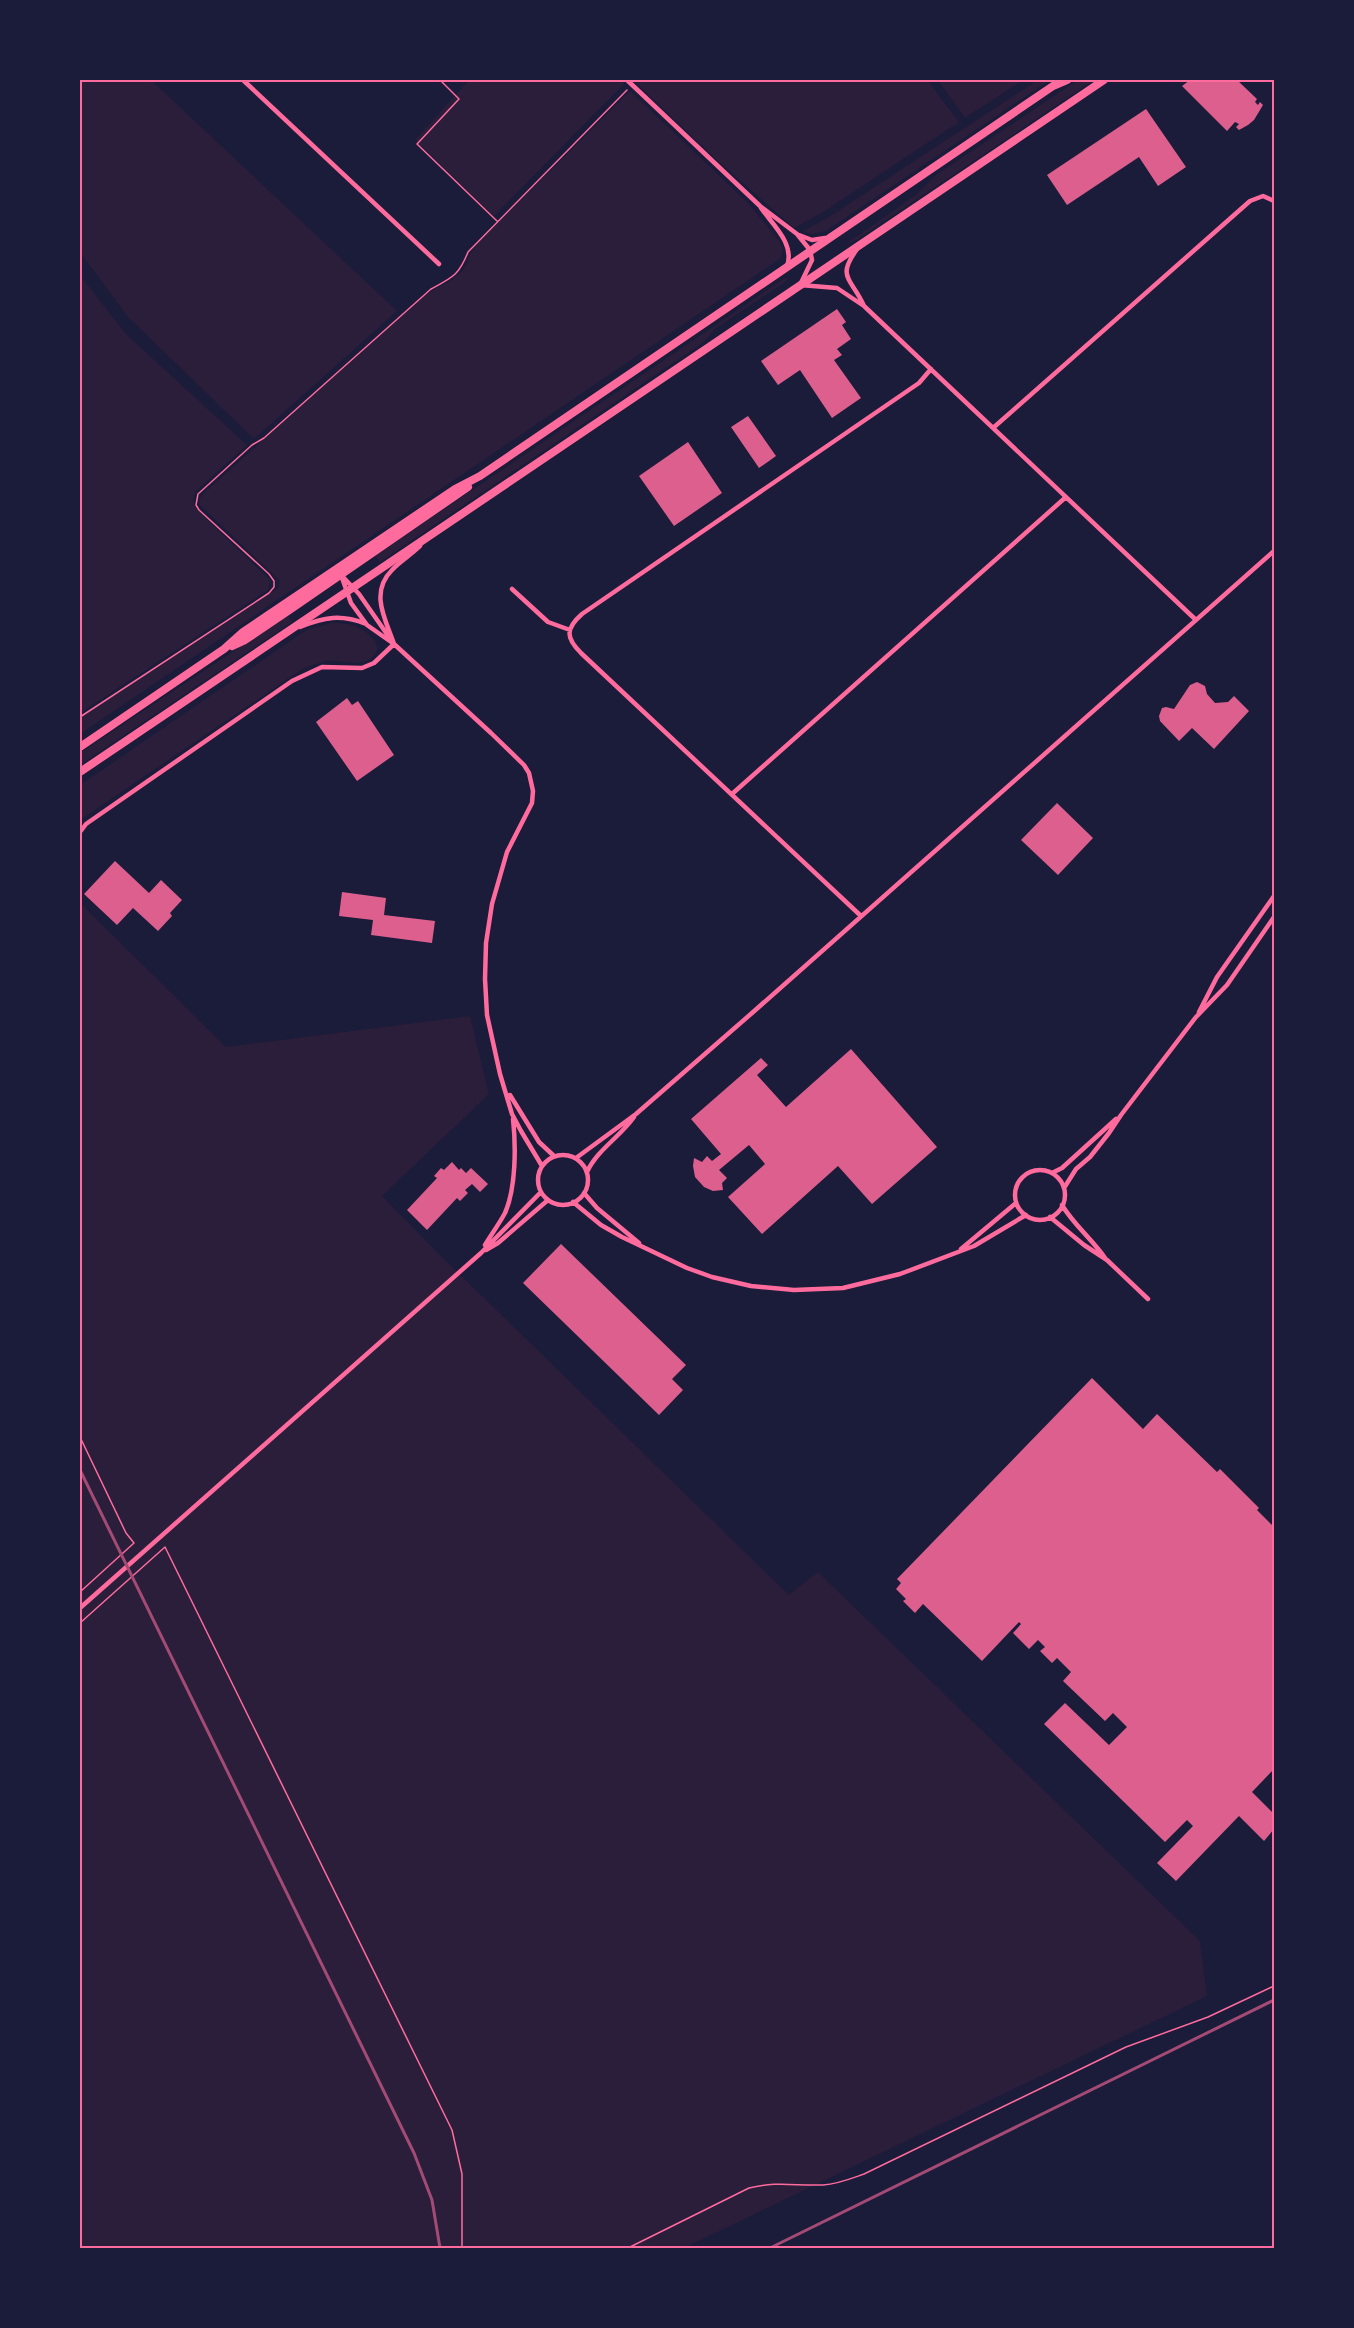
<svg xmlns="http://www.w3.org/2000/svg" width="1354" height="2328" font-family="'Nunito Sans',sans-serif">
<rect width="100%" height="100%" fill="#1b1b3a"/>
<path fill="#2a1e3b" d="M80,80H151L397,311L254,439L128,317L80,252Z
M469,80H620L624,84L494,216L415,140Z
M633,80H927L959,122L820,214L794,228L718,161Z
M938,80H1023L965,118Z
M1038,80H1050L826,231L812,234L801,232L829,217Z
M1078,80H1094L858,239L843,246L917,194L936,175Z
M630,91L748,203L780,242L783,249L781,258L80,734V718L278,588L280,581L200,505L199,499L206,491L427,294C440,286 459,279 466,265C470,256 470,252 477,244Z
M80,275L125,333L247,445L195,492L193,501L197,510L270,580L268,590L80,713Z
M790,276L785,282L715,329L704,342L380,562L375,556L782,280Z
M288,615L292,622L80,765V753Z
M331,623C339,623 347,623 355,626C368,632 388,646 370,659C359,667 341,660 328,661C318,663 310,665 301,670L80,820V785L308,629Z
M80,903L226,1047L470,1016L489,1094L382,1196L445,1260L789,1595L818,1572L1200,1941L1207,1996L684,2248H86L80,2244Z"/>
<path fill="#dd5f8e" d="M1190,80H1237L1257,99L1255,102L1258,105L1260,102L1263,105L1254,120L1248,125L1239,130L1236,127L1239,124L1235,122L1227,131L1182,86Z
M1146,109L1186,167L1158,186L1139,157L1067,205L1047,175Z
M837,309L846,322L842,325L851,339L837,349L842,355L834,360L861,398L832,418L800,370L778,385L761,361Z
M748,416L776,456L759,468L731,427Z
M688,442L722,493L674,526L639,476Z
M1197,682L1205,686L1207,694L1215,703L1228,702L1234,696L1249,711L1214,749L1192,728L1179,741L1160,721L1159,716L1162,708L1166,707L1174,709L1190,685Z
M347,698L352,705L358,701L394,755L357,781L316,722Z
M1057,803L1093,838L1058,875L1021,840Z
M115,861L149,893L161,880L182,900L170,913L172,916L158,931L133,908L117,925L84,894Z
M342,892L386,898L384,915L435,921L432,943L371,935L373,920L339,916Z
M851,1049L937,1147L872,1204L838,1166L762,1234L728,1197L765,1164L749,1145L719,1170L727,1178L722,1183L723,1190L713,1191L704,1187L695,1177L693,1166L694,1158L702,1162L707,1156L712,1161L721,1154L691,1119L761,1058L768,1065L757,1075L786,1107Z
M452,1162L459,1170L461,1168L466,1173L471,1168L488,1184L480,1192L472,1184L465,1190L468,1193L460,1201L457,1198L427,1230L407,1210L437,1178L434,1176L441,1168L444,1170Z
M561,1244L686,1365L672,1379L683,1390L659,1415L523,1283Z
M1092,1378L1143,1429L1157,1414L1217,1472L1220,1469L1259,1508L1257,1510L1274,1527V1769L1252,1792L1274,1814V1829L1264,1841L1239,1816L1176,1881L1157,1863L1193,1826L1187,1820L1165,1842L1044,1724L1065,1703L1109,1745L1127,1727L1113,1713L1105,1721L1063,1681L1071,1672L1057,1658L1052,1663L1040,1651L1045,1647L1038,1640L1029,1649L1013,1633L1021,1624L1019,1622L982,1661L923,1604L915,1613L903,1601L906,1599L896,1589L901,1583L897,1579Z"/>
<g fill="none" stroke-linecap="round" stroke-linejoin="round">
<path stroke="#ff6b9d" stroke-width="1.5" d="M440,80L459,99L417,144L497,221
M80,717L269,593L274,587V581L269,574L199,510L196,505L198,494L252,445L264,438L431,289C453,277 459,275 468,252L627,90
M80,1437L126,1533L134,1543L80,1592
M80,1623L165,1547L452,2130L462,2174V2248
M628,2248L749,2188C777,2181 795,2186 823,2185C838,2184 850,2179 864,2174L1126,2047L1208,2017L1274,1986"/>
<path stroke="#ff6b9d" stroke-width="4.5" d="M243,80L439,264
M627,80L760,206L797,234L810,250L812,260L800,285L837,288L864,306L1196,620
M761,208C773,225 795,244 787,266
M799,235L812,240L825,238
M858,248C835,278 852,278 864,306
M993,428L1250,201L1263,196L1274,201
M341,575L351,603L367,625L394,644L491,733L524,765L529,773L533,791L532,803L507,852L492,904L486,943L485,979L487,1015L500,1074L512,1114L521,1131L542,1166
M343,577L359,594L389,637
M512,589L548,622L570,630
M300,627C324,617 341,614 366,624
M394,644C386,620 369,593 392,570C399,562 411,555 420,546
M732,794L1066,497
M80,832L86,824L292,681L322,667L362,668L374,663L394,644
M861,916L581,653C566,638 565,629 582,614L919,383L931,369
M1199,1012L1217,977L1274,896
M510,1095L539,1142L554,1156
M538 1180a25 25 0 1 1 50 0a25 25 0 1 1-50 0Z
M576,1158L636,1114L752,1013L1274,551
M1015 1195a25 25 0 1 1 50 0a25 25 0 1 1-50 0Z
M587,1172C597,1150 620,1137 634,1117
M1052,1173L1062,1168L1116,1119
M1064,1188L1076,1169L1090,1157L1109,1133L1121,1115L1196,1017L1227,985L1274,917
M584,1193L597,1208L639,1243
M573,1202L601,1225L622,1237L687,1268L712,1277L751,1286L794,1290L843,1288L900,1274L974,1246L1026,1215
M1062,1205C1073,1224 1092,1239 1105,1258
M1050,1217L1084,1245L1107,1260L1148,1299
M485,1245C491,1235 499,1224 505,1213C516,1188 516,1146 513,1119
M961,1249L1016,1203
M486,1250L498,1243L548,1200
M80,1608L481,1253L541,1192"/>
<path stroke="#ff6b9d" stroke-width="8" d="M232,646L245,640L291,609L468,487
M80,747L224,649L243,632L455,489L480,476L1053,86L1067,80
M80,772L1104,80"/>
<path stroke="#a44b75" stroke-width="3" d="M80,1470L414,2153L432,2200L440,2248
M770,2248L1274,2000"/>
</g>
<rect width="1354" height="2328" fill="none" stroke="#1b1b3a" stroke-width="162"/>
<rect x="81" y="81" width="1192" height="2166" fill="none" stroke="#ff6b9d" stroke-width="2"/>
</svg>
